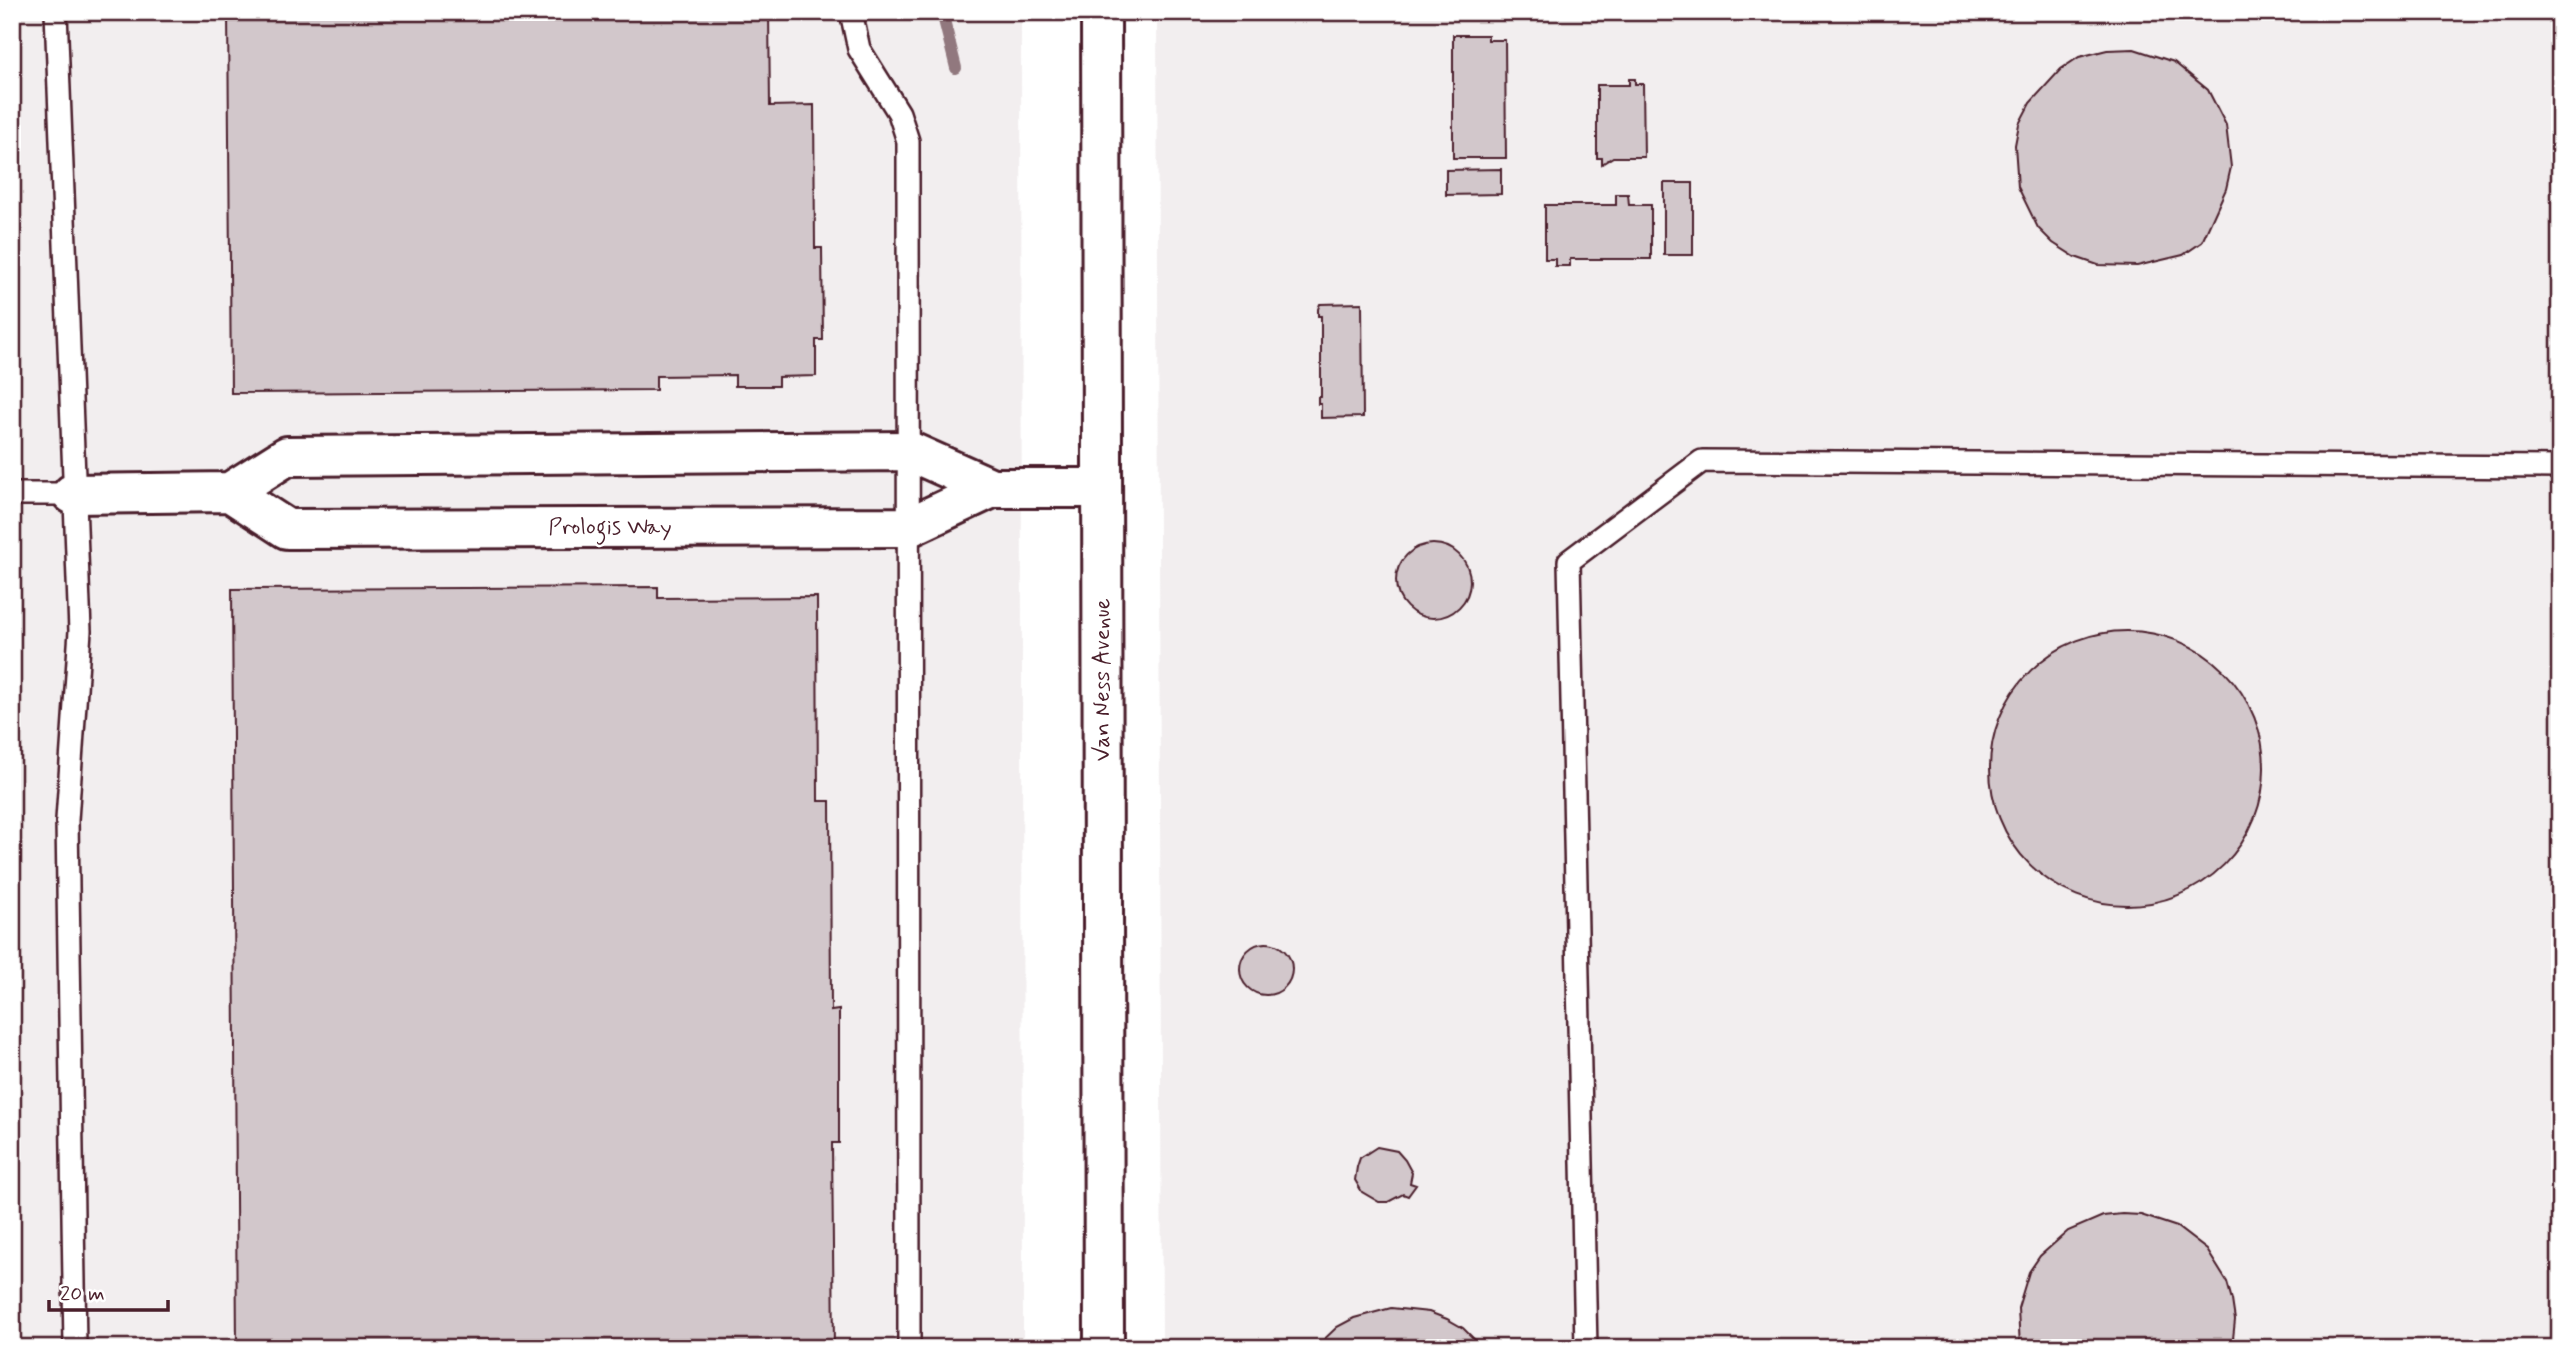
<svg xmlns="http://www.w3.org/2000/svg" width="2572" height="1360" font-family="Mynerve,sans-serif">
<rect width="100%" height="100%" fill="#fff"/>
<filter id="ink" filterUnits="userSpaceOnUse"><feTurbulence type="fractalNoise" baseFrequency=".0143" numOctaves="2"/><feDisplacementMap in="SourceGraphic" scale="14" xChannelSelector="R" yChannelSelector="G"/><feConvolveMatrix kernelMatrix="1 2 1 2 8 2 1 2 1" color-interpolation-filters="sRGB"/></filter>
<g filter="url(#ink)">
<path fill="#f2eeef" d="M12,12H1021L1023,1348H12Z
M1157,12H2560V1348H1162Z"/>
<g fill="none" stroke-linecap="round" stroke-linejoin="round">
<path stroke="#91787e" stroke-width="12" d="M942,12L956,68"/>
</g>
<path fill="#d2c7cb" stroke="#4a1f2b" stroke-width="2" d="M228,12H769L770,106L814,105L815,248H822L823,340H816V376L778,377V386H735V375L656,376V390L231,393Z
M1453,35H1488V40H1505L1506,158H1453Z
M2134,49L2174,62L2208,90L2226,125L2231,167L2226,189L2202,242L2183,255L2137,266L2098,265L2075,257L2053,243L2038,228L2018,187L2015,145L2019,124L2030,103L2061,69L2079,57L2107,50Z
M1629,79H1635V84H1643L1644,157H1613L1602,164V158H1597V85H1629Z
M1501,169V194L1446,195V170Z
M1664,183H1693V255H1664Z
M1616,194H1628L1629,205H1651V259H1570V266H1555V259H1545V205H1616Z
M1362,303L1363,417L1321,418V404H1318V397H1321V316H1318V309L1320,304Z
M1396 581a37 37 0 1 1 74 0a37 37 0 1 1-74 0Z
M658,587V598L817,597L818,801H830L831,1011L839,1010V1143H832L834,1348H237L232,589Z
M1990 768a137 137 0 1 1 274 0a137 137 0 1 1-274 0Z
M1240 969a26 26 0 1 1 52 0a26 26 0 1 1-52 0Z
M1377,1147L1397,1151L1405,1160L1412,1173L1410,1183L1416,1185L1408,1196L1403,1194L1388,1202H1379L1362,1192L1355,1180L1357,1167L1360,1158Z
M2122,1214L2141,1215L2177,1227L2207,1250L2227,1282L2232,1300L2235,1320L2232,1348H2020L2018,1308L2029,1272L2040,1256L2068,1231L2103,1216Z
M1391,1308L1429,1312L1447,1319L1463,1328L1483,1348H1315L1337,1327L1354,1318Z"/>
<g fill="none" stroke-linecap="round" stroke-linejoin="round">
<defs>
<path id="service" d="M56,12L80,631L67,820L75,1348
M851,12L859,49L899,113L908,141L909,1348
M12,494H72
M1586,1348L1569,561L1702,461L2560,467"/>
<path id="minor" d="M230,492L287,529L909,527L992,488H1102
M72,494L230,492L287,456L909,451L992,488"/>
<path id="secondary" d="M1101,12L1104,1348"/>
</defs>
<use href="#service" stroke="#4a1f2b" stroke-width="26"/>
<use href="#minor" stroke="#4a1f2b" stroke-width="44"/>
<use href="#secondary" stroke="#4a1f2b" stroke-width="44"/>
<use href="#service" stroke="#fff" stroke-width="21"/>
<use href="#minor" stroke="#fff" stroke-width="38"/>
<use href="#secondary" stroke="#fff" stroke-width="38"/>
</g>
</g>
<g text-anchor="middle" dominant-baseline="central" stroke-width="5" stroke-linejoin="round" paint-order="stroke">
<g font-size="23" fill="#4a1f2b" stroke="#fff">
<text x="610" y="528">Prologis Way</text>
<text transform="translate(1103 680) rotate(-90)">Van Ness Avenue</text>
</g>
</g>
<rect width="2572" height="1360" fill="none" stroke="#fff" stroke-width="42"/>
<rect x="21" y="21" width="2530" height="1318" fill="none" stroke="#4a1f2b" stroke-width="2.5" filter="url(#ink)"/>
<path d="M49 1300v10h119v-10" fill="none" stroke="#4a1f2b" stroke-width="3.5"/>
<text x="60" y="1300" font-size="21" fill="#4a1f2b" stroke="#ffffff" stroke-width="5" paint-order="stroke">20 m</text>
</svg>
